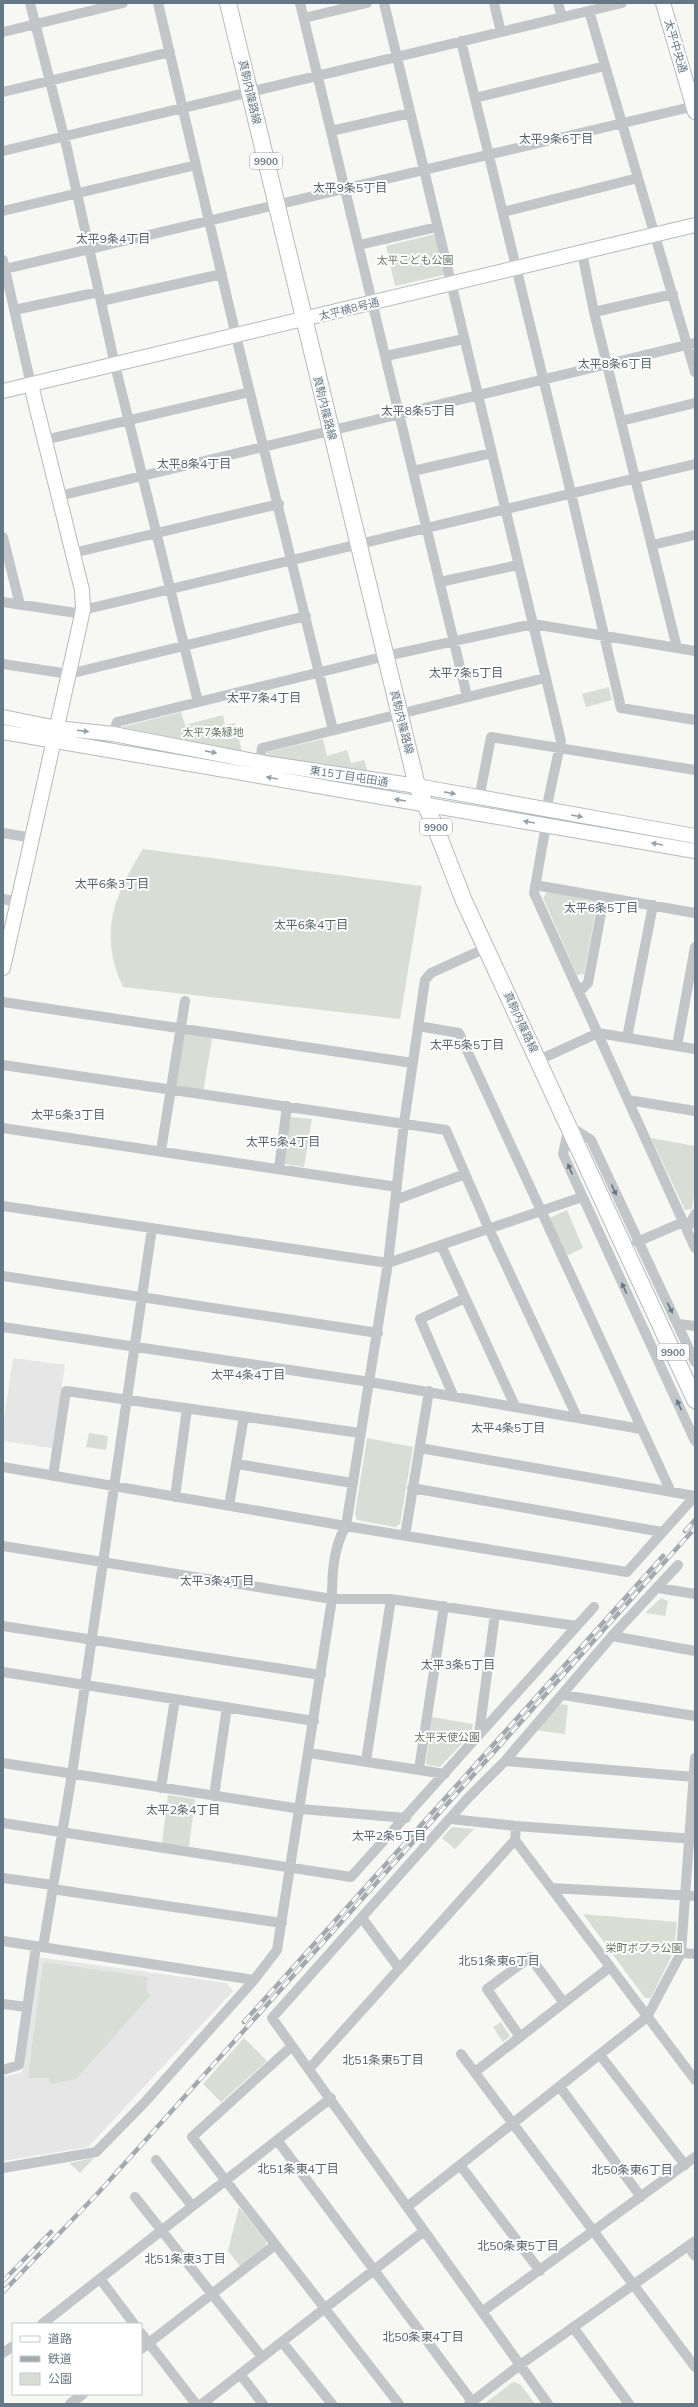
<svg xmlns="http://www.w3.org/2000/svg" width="698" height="2407" font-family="Mulish,'Noto Sans JP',sans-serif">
<rect width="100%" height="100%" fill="#f7f7f4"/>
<path fill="#e5e6e5" d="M13,1358L65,1365L52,1448L3,1441V1426Z
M37,1957L227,1983L233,1991L88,2147L3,2161V2077L22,2072Z"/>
<path fill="#d8ded5" d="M435,234L444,275L395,286L386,246Z
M609,687L612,700L586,707L582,694Z
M181,712L185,725L223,715L225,725L235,723L242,751L122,731V727Z
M323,739L327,756L347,750L351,763L364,760L368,772L267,756V752Z
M143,849L422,886L400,1019L123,987C98,933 114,896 143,849Z
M547,892L595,900L597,904L584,974L577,975L543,898Z
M181,1028L213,1033L203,1093L171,1089Z
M290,1117L312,1119L304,1167L283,1164Z
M651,1138L695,1146V1189L692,1209L685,1210Z
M567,1210L583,1248L566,1256L549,1218Z
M89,1433L108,1436L106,1450L86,1447Z
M367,1438L413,1447L400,1524L395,1527L357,1520L355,1514Z
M661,1598L668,1601L665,1616L645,1613Z
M559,1704L568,1705L565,1734L534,1730Z
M432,1717L473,1724L471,1734L440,1767L427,1765L426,1762Z
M168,1795L195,1799L189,1847L162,1843Z
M452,1827L474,1829L455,1849L442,1838Z
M583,1914L677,1922L674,1951L651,1998H645Z
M43,1962L148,1977L146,1991L151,1995L76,2079L51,2084L49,2078H28Z
M501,2022L510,2036L503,2042L493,2027Z
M244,2038L267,2061L221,2102L203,2084Z
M94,2158L80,2173L69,2163Z
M239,2207L266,2241V2246L241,2267L228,2251Z
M513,2382L520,2384L535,2404H484Z"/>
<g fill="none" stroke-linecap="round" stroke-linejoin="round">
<defs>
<path id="secondary" d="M663,3L695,112
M3,391L695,225
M3,717L57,728L113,734L265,763L417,786L695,836
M3,732L695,851
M3,968L83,610L82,590L31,385"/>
<path id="primary" d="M228,3L417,786L434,824L464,901L695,1400"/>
</defs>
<use href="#secondary" stroke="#b4babe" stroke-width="16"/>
<use href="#primary" stroke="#b5babd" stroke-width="18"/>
<path stroke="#c2c6c9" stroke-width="10" d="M30,3L66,144L115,365L198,702
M158,3L236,336L333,730
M300,3L467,696
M384,3L561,741L546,810
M494,3L501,32
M558,3L562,17
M589,11L695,372
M304,18L367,3
M3,32L123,3
M461,41L571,493L621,708L695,720
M3,92L170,52
M475,98L605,66
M331,131L410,113
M3,151L622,3
M3,211L196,165
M503,212L638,178
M359,245L437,227
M582,253L594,312L677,648
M3,260L31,385
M5,269L695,106
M101,301L222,274
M14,310L99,292
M594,312L673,294
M386,356L464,339
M621,421L695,403
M44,440L250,392
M413,471L492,453
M59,496L695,343
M3,537L20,605
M652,545L695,535
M73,553L279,504
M440,582L518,565
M3,602L83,614
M83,610L695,464
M3,664L69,674L306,616
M113,734L117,722L386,656L533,624L695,651
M260,762L262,748L545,678
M479,799L491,737L695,770
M546,825L534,893L695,1248
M3,833L33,838
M535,885L695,913
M3,899L18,902
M579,992L588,983L604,897
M3,1002L413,1063
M418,1026L459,1033L671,1492
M627,1038L653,905
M677,1046L695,947
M539,1060L598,1033L695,1049
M3,1065L446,1130L489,1229L577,1417
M628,1100L695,1111
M3,1128L397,1187
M161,1151L185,1001
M279,1169L287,1106
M395,1200L465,1174
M3,1206L388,1263L582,1197
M687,1229L695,1214
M637,1242L683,1222
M441,1245L515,1406
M3,1276L378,1333
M678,1324L695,1326
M3,1327L370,1382L641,1429
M695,1362L591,1140L569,1126L563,1154L695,1441
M453,1395L420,1319L465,1298
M420,1448L695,1496
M237,1464L352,1483
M3,1467L346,1526L388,1263L404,1123L425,980L431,973L486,948
M53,1476L66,1391L360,1433
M412,1488L662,1532
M175,1497L187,1409
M229,1506L244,1416
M405,1536L429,1391
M3,1546L332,1599H391L577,1626
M658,1588L695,1594
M3,1626L321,1675
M612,1636L695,1651
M3,1672L314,1721
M563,1695L695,1716
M479,1734L495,1614
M309,1753L445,1774
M366,1761L391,1599
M505,1761L694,1777
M3,1763L301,1809L406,1818
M419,1769L444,1606
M161,1788L175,1699
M214,1796L227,1707
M451,1819L516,1826L695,1839
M3,1823L351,1877L594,1607
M516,1826L515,1840L695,2080
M3,1878L53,1885
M551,1888L695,1896
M52,1889L282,1923
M362,1918L399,1968
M3,1941L254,1980L277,1950L332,1599C332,1575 333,1547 346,1526L627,1572L695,1496
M43,1947L72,1774L152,1228
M681,1953L695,1954
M3,2004L27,2007
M520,2037L487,1989L530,1957L564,2003
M292,2046L192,2137L399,2404
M461,2054L695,2367
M600,2055L685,2165
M309,2069L515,1840
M3,2070L19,2065L36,1946
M475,2072L610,1967
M560,2087L641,2197
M277,2140L474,2404
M156,2160L192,2206
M460,2165L540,2271
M3,2168L96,2152L145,2102L254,1980
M135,2197L262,2357
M407,2207L647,2017L681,1953L695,1758
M688,2246L695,2256
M101,2280L134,2324
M483,2311L695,2157
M42,2324L331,2098
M573,2327L629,2404
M141,2333L196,2404
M282,2342L332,2404
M141,2349L275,2245
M3,2353L13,2346
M240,2374L263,2404
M70,2404L83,2394
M202,2404L424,2231
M469,2404L520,2365L695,2241
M548,2404L272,2018L468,1798L505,1761L612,1636L678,1565"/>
<use href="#secondary" stroke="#fff" stroke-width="14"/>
<use href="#primary" stroke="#fff" stroke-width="16"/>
<defs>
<path id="rail" d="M685,1531L695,1520
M244,2022L663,1556
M3,2281L51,2232
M3,2292L99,2192L695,1528"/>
</defs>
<use href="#rail" stroke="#a3aaaf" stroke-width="4.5"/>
<use href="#rail" stroke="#fff" stroke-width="3" stroke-dasharray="9" stroke-linecap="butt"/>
</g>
<defs><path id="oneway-solid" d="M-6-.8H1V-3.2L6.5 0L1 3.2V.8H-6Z"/></defs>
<g fill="#94a0aa">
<use href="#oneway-solid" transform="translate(83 731) rotate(7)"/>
<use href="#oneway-solid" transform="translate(211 752) rotate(11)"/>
<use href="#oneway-solid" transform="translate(272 778) rotate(-170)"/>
<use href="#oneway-solid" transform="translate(450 793) rotate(11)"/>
<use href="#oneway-solid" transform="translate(400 800) rotate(-171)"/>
<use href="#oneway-solid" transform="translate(577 816) rotate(10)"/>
<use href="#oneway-solid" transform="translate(529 822) rotate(-170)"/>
<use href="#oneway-solid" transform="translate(657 844) rotate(-170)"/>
</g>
<g fill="#667885">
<use href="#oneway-solid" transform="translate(570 1169) rotate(-113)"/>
<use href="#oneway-solid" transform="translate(614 1190) rotate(66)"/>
<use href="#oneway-solid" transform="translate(624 1288) rotate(-115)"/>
<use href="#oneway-solid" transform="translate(670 1308) rotate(63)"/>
<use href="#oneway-solid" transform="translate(679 1405) rotate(-115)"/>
</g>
<g text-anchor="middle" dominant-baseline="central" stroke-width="4" stroke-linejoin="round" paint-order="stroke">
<g fill="#fff" stroke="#94a0aa" stroke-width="1">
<rect x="250" y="153" width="32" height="16" rx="3"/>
<rect x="420" y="819" width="32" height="16" rx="3"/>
<rect x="657" y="1344" width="32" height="16" rx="3"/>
</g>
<g font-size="10" font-weight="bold" fill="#667885">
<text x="266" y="161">9900</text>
<text x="436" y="827">9900</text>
<text x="673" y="1352">9900</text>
</g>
<g font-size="11" fill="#667885" stroke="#fff">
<text transform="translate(676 46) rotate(74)">太平中央通</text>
<text transform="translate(250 92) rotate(77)">真駒内篠路線</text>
<text transform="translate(349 309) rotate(-14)">太平横8号通</text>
<text transform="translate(325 408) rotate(76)">真駒内篠路線</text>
<text transform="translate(402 722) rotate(76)">真駒内篠路線</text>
<text transform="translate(349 776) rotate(9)">東15丁目屯田通</text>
<text transform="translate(521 1022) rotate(65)">真駒内篠路線</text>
</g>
<g font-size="11" fill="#667761" stroke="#fff">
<text x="415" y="260">太平こども公園</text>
<text x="213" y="732">太平7条緑地</text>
<text x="447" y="1737">太平天使公園</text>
<text x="644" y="1948">栄町ポプラ公園</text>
</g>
<g font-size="12" fill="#54616a" stroke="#fff">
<text x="556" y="138">太平9条6丁目</text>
<text x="350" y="187">太平9条5丁目</text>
<text x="113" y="238">太平9条4丁目</text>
<text x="615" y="363">太平8条6丁目</text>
<text x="418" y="410">太平8条5丁目</text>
<text x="194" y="463">太平8条4丁目</text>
<text x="466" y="672">太平7条5丁目</text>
<text x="264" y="697">太平7条4丁目</text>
<text x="112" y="883">太平6条3丁目</text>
<text x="601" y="907">太平6条5丁目</text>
<text x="311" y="924">太平6条4丁目</text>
<text x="467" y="1044">太平5条5丁目</text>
<text x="68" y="1114">太平5条3丁目</text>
<text x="283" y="1141">太平5条4丁目</text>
<text x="248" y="1374">太平4条4丁目</text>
<text x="508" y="1427">太平4条5丁目</text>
<text x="217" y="1580">太平3条4丁目</text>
<text x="458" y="1664">太平3条5丁目</text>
<text x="183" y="1809">太平2条4丁目</text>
<text x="389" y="1835">太平2条5丁目</text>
<text x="499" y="1960">北51条東6丁目</text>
<text x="383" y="2059">北51条東5丁目</text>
<text x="298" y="2168">北51条東4丁目</text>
<text x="632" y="2169">北50条東6丁目</text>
<text x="518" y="2245">北50条東5丁目</text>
<text x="185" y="2258">北51条東3丁目</text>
<text x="423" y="2336">北50条東4丁目</text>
</g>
</g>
<rect width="698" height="2407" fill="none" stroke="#667885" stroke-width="8"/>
<rect x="12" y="2323" width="130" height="72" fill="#ffffff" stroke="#c2c9ce"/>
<rect x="20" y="2336" width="20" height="6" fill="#ffffff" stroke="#c2c9ce"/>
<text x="48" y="2343" font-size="12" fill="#667885">道路</text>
<rect x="20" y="2356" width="20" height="6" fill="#a3aaaf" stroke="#c2c9ce"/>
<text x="48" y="2363" font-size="12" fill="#667885">鉄道</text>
<rect x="20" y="2373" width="20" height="12" fill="#d8ded5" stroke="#c2c9ce"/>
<text x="48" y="2383" font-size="12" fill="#667885">公園</text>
</svg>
